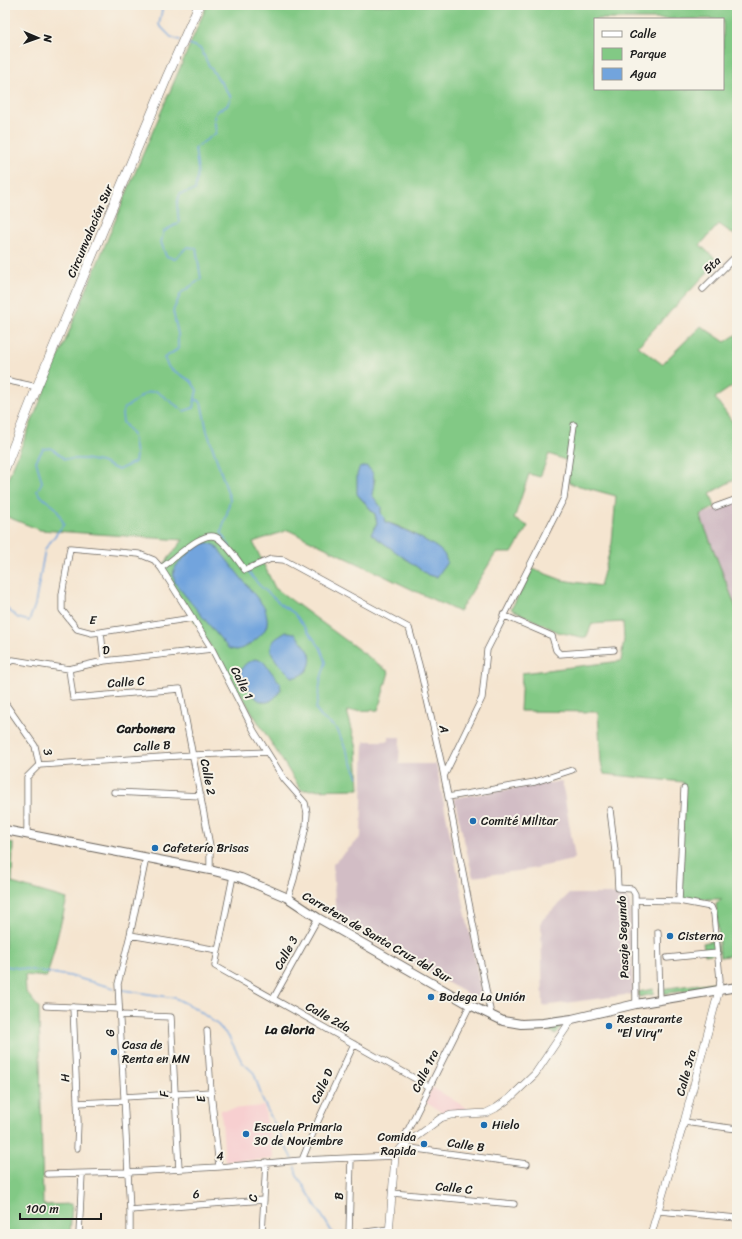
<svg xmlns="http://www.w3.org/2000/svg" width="742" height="1239" font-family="Sriracha,sans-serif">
<rect width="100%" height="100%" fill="#f7f3e8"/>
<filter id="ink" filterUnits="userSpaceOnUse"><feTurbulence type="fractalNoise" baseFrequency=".025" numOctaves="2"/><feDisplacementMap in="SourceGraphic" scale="8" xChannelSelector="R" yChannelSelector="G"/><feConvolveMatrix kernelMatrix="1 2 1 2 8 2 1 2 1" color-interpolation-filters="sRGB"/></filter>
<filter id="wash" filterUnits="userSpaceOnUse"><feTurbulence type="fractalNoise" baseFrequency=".012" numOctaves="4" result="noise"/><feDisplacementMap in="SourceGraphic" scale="16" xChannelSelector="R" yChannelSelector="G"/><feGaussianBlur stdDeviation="0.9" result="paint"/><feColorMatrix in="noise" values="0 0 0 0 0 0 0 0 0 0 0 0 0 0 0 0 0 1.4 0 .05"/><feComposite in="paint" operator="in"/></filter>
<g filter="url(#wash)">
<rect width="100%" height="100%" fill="#f5e5d0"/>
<path fill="#f7cfd0" d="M432,1087L468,1109L445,1114L425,1102Z
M264,1106L274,1159L225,1161L221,1110Z"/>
<path fill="#d2bdc5" d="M737,501V610L700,515Z
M389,737H400L399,764H436L482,996L479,1000L336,921L333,864L361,837L364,741H389Z
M562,781L575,858L572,860L531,869L473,877L454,798Z
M569,894H625L630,904L633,994L543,1006L541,921Z"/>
<path fill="#82c985" stroke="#4f7250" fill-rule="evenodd" d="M207,5H737V237L719,224L700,245L718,261L638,346L662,364L701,326L725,342L737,334V383L715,398L737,428V478L710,493L715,507L700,515L737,610V955L720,957L716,904L722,899H682L683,782L604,774L601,763L598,712L520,711L522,673L621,661L624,639L623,622L592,624L586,638L558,632L511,609L533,569L562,580L600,586L612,543L616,496L569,483L568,461L549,454L540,477L529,474L514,519L528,526L512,553H496L459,612L288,530L253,542L275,588L389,672L378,710L347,711L357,748L359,789L301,790L161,568L183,540L40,530L5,516V486L137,168ZM595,19H723V89H595ZM375,479C374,484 371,491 372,495C374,505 383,513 385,522C403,526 429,542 443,553L377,523L375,514L357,494ZM202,543H209L215,545L173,575C176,561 192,552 202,543Z
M5,841L13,843L12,883L67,899L47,977L25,975L26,992L39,1008L43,1205L72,1204L70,1234H5Z
M716,940L718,953L705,955L703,943Z
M716,982L717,987L660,994V989Z
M653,989L654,994L639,997L638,992Z
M564,1023L556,1034L547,1030L532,1032L533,1029Z"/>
<path fill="#72a4dd" stroke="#47607c" d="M366,466C377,473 374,484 372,495L381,507V514L384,517L385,522C396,525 436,544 443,553C445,555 446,559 447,562L437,577L428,575L371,534L377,523L375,514L357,494V475L359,468Z
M202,543H209L215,545L265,608C266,613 268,618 267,624C266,634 247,648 237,650C234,650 231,649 228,648L175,583C174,578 173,574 174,570C177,562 195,547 202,543Z
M286,632C289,632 292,632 295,634C298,637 309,650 310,654C313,666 305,678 292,677C285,669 265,655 273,642C275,638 282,635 286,632Z
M255,659L263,661L280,683L281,690C263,717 252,693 240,677C241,666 245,663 255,659Z"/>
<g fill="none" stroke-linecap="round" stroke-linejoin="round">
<path stroke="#72a4dd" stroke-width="1.5" d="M163,5L159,25L171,37L180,40
M195,399L201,402L207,431L230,499L227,514L221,532L230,547
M248,571L259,585L283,606L294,613L320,647L326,662L321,678L316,709L321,717L337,729L358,777
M5,607L18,618L29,621L35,605L45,549L64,524L56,508L43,498L37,491L42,482L36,461L43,449L51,448L65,459H85L101,462L118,470L135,462L136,455L133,435L123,422L122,414L125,408L146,393L156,391L184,411L193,408L197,390L191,381L169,368L164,358L178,349V334L173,311L181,293L201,279L196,248L187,247L175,259L166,256L161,242L164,231L179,223L177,204L180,194L195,190L198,171L195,148L216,133L214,117L217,111L227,106L231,97L208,64L201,49L185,42
M5,966L70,976L114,988
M123,990L175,998L195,1008L218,1025L229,1037L242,1062L254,1073L263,1101L292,1159
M295,1167L297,1175L332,1232"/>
</g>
</g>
<g filter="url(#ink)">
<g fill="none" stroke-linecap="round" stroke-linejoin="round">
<defs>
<path id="minor" d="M703,289L733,259L737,261
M5,380L37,387
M715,507L737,499
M161,568C174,560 202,530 216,537C226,542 238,561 245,570L271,559L284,560L409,628L419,664L442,766L491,1015
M503,615L552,636L556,650L560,654L614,650
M193,618L101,632L92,633L77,629L62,610V595L70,548L139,554L154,560L161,568L212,649L254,731L284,779L305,803L307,813L306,826L294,879L288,898
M101,632L104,661
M5,664L13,660L69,669L104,661L212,649
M69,669L73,698L180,689L210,846V870
M5,703L35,746L39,765L27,777V835
M39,765L193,755L267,752
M444,776L482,698L487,650L564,498L574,425
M114,792L201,796
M448,797L535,782L572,770
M610,810L617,868L618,888L632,889L635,894L636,1004
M233,876L215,966L430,1087
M635,900L679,901L711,907L714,914L720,980L719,990
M679,901L684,789
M658,932L660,1000
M130,935L218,950
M667,958L718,953
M273,999L318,918
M470,1005L406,1134L402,1147L527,1164
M46,1006L119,1009
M73,1007L78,1122L77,1148
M120,1015L171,1017L179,1169
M207,1030L211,1092L219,1167
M124,1097L211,1092
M77,1103L124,1101
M684,1122L737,1129
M302,1160L318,1121L354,1044
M47,1174L128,1172L219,1167L302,1160L395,1156
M392,1193L514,1204
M130,1210L264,1200
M659,1211L737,1218
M79,1234L82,1174
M130,1234V1210L118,984L130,935L146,858
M262,1234L266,1162
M349,1234L351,1158
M351,1234L389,1229"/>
<path id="tertiary" d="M389,1234L395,1156L402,1147L441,1118L451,1115L486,1113L496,1108L510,1098L535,1074L572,1019
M651,1234L684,1122L719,990"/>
<path id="secondary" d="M5,830L210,870L241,878L288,898L318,918L369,947L470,1005L503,1021L521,1024L543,1023L572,1019L636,1004L737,987"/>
<path id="primary" d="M5,468L37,387L167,77L199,5"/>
</defs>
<use href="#minor" stroke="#68625b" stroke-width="7"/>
<use href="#tertiary" stroke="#68625b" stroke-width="8"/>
<use href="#secondary" stroke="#68625b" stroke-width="10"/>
<use href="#primary" stroke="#68625b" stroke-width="10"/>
<use href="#minor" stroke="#fff" stroke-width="5.5"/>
<use href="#tertiary" stroke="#fff" stroke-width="7"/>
<use href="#secondary" stroke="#fff" stroke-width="8"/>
<use href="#primary" stroke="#fff" stroke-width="9"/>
</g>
</g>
<g fill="#1f6fb2" stroke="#f7f3e8" stroke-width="1.5">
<circle cx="473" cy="821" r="4"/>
<circle cx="155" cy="848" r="4"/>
<circle cx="670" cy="936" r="4"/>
<circle cx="431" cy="997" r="4"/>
<circle cx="609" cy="1026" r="4"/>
<circle cx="114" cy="1052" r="4"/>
<circle cx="484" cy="1125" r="4"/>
<circle cx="246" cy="1134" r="4"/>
<circle cx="424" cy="1144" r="4"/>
</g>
<g text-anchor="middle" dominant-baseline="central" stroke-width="4" stroke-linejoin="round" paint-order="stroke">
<g font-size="12" fill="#1c1c1c" stroke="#f7f3e8">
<text transform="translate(90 231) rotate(-67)">Circunvalación Sur</text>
<text transform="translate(712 265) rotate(-44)">5ta</text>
<text transform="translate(93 620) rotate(5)">E</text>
<text transform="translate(106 650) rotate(-8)">D</text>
<text transform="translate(126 682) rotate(-5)">Calle C</text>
<text transform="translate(242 683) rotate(63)">Calle 1</text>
<text transform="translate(444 729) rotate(77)">A</text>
<text transform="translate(152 746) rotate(-4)">Calle B</text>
<text transform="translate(48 752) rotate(77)">3</text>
<text transform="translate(208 777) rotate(79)">Calle 2</text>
<text transform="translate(377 937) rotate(30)">Carretera de Santa Cruz del Sur</text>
<text transform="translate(623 937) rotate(-92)">Pasaje Segundo</text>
<text transform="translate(286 953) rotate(-61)">Calle 3</text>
<text transform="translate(328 1017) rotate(29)">Calle 2da</text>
<text transform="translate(110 1033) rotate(-93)">G</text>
<text transform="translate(425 1071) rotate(-64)">Calle 1ra</text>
<text transform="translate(686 1073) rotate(-75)">Calle 3ra</text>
<text transform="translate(65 1078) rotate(-92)">H</text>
<text transform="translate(322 1086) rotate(-65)">Calle D</text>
<text transform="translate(164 1094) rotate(-93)">F</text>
<text transform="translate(201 1099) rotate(-95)">E</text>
<text transform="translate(466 1145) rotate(8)">Calle B</text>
<text transform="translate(220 1156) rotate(-4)">4</text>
<text transform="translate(454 1188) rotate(5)">Calle C</text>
<text transform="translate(196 1194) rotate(-4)">6</text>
<text transform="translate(339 1196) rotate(-88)">B</text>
<text transform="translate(253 1198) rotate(-87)">C</text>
</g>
<g font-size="12" fill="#1c1c1c" stroke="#f7f3e8" text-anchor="start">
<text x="481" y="821">Comité Militar</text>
<text x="163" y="848">Cafetería Brisas</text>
<text x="678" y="936">Cisterna</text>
<text x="439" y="997">Bodega La Unión</text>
<text x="617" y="1019">Restaurante<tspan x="617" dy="14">"El Viry"</tspan></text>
<text x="122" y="1045">Casa de<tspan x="122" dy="14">Renta en MN</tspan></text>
<text x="492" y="1125">Hielo</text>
<text x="254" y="1127">Escuela Primaria<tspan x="254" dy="14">30 de Noviembre</tspan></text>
<text x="416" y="1137" text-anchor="end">Comida<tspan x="416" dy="14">Rapida</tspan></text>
</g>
<g font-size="13" font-weight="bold" fill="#1c1c1c" stroke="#f7f3e8">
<text x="146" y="728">Carbonera</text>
<text x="290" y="1029">La Gloria</text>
</g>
</g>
<rect width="742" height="1239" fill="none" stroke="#f7f3e8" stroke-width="20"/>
<rect x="594" y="18" width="130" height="72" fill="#f7f3e8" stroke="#9f9d96"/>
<rect x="602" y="31" width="20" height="6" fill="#ffffff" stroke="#9f9d96"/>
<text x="630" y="38" font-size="12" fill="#1c1c1c">Calle</text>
<rect x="602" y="48" width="20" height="12" fill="#82c985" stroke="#9f9d96"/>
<text x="630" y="58" font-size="12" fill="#1c1c1c">Parque</text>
<rect x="602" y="68" width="20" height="12" fill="#72a4dd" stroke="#9f9d96"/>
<text x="630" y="78" font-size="12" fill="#1c1c1c">Agua</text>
<g transform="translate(38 38) rotate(92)" stroke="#f7f3e8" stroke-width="3" paint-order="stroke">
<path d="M0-3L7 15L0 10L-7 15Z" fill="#1c1c1c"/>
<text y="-6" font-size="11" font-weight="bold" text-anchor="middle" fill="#1c1c1c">N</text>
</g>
<path d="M20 1213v6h81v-6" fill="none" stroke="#1c1c1c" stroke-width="2"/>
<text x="26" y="1213" font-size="12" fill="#1c1c1c" stroke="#f7f3e8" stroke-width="3" paint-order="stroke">100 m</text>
</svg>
